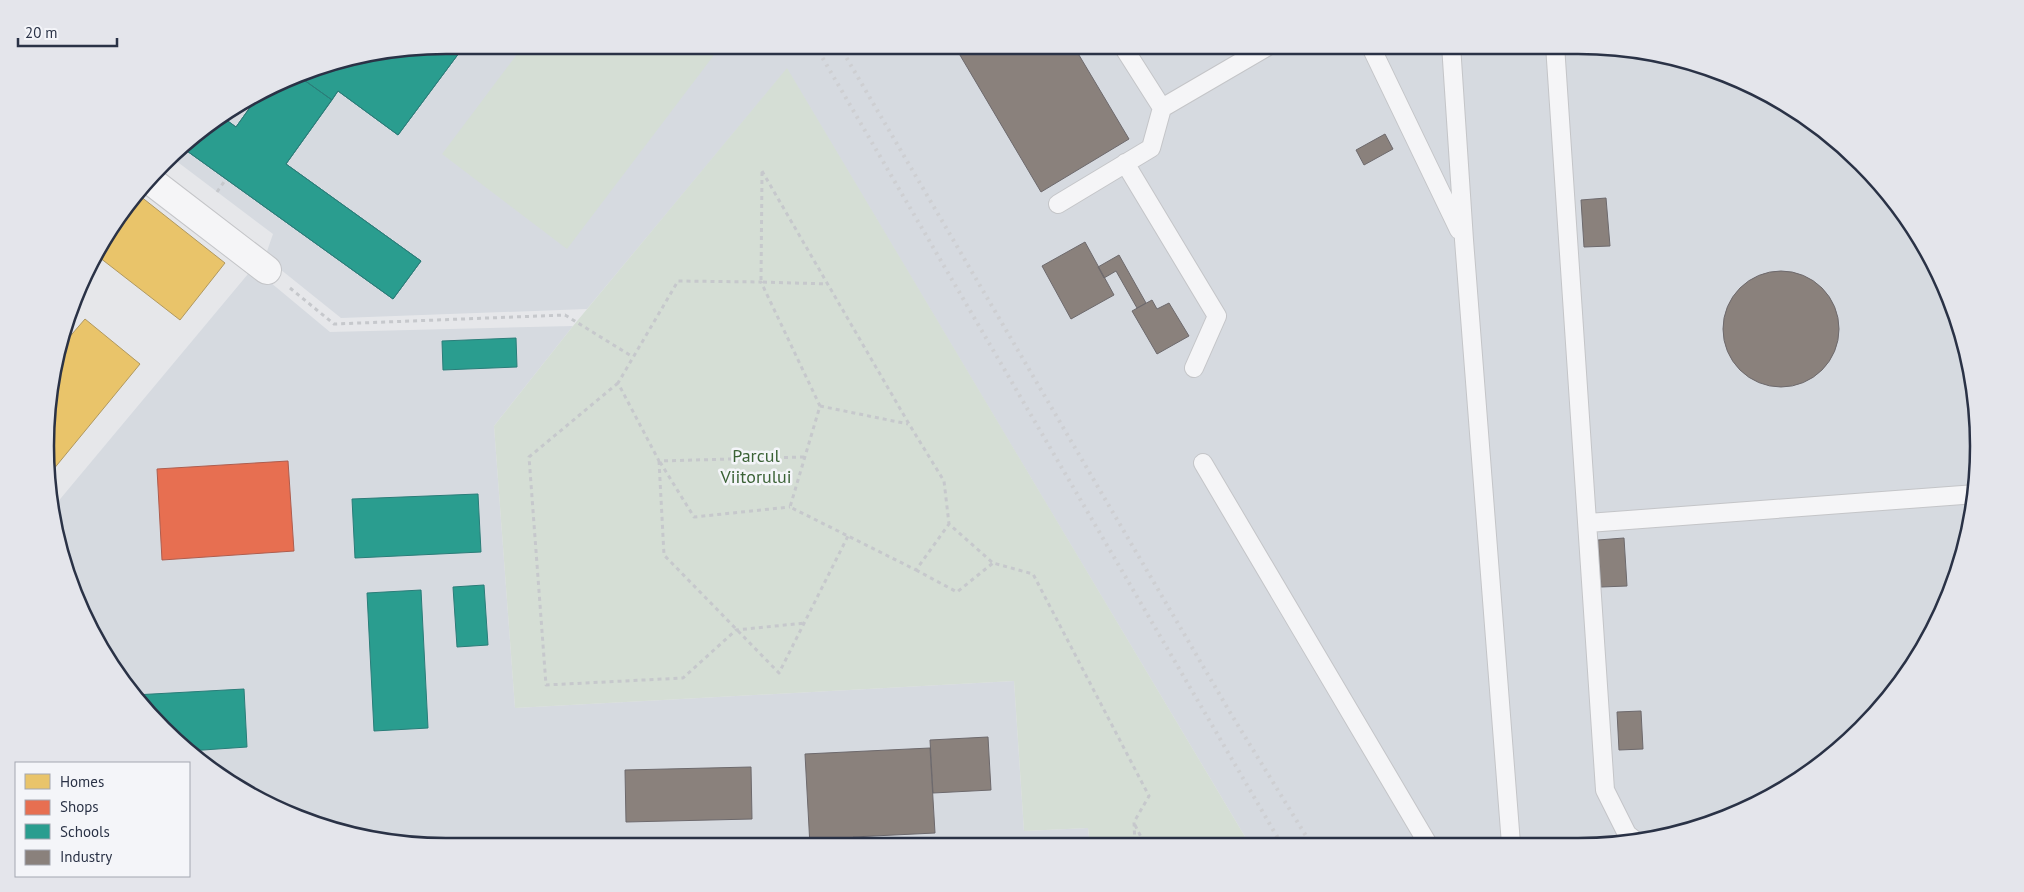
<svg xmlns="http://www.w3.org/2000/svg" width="2024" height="892" font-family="'PT Sans',sans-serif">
<rect width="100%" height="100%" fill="#e6e7ea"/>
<path fill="#d6dae0" d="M446,45H1578L1707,66L1779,99L1843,145L1896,202L1938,269L1965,343L1978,420L1976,499L1958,575L1911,669L1842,748L1755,806L1631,844L1250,845L787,69L587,309L341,318L265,257L273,234L171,157L182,144L246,99L317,66Z
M253,268L330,332L573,326L494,426L515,708L1014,681L1024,831L1088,828L1090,845L446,847L317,826L202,764L144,710L99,647L53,524L51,510Z"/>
<path fill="#d5ded5" d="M524,45H701L714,55L567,249L442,154Z
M787,68L1250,845H1090L1088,828L1024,831L1014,681L515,708L494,426L573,326Z"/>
<path fill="#e9c46a" stroke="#b0985f" d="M140,196L225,263L180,320L95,254L99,246Z
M85,319L140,364L48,476L45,446L53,368L60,348Z
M461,841L462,847H446L426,844Z
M664,844V846L615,847Z"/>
<path fill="#e76f51" stroke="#ae5d4e" d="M288,461L294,551L162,560L157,469Z"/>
<path fill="#2a9d8f" stroke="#2a7d79" d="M446,45H465L398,135L338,91L286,164L421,261L393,299L180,146L221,116L236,127L261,92L317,66Z
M446,45H465L398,135L338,91L332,100L297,75L317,66Z
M297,75L332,100L286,164L421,261L393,299L180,146L221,116L236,127L261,92Z
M516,338L517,367L443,370L442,341Z
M478,494L481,552L355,558L352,499Z
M484,585L488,645L457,647L453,587Z
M421,590L428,728L374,731L367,593Z
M244,689L247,747L188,751L144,710L134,695Z"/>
<path fill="#8a817c" stroke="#6d696c" d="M954,45H1073L1129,139L1041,192Z
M1385,134L1393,149L1364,165L1356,150Z
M1606,198L1610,246L1584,247L1581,200Z
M1085,242L1114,295L1071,319L1042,266Z
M1119,255L1146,303L1137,308L1116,271L1104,278L1098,267Z
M1723 329a58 58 0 1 1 116 0a58 58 0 1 1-116 0Z
M1152,300L1157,309L1169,303L1189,336L1157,354L1132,311Z
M1624,538L1627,586L1601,587L1598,540Z
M1641,711L1643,749L1619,750L1617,712Z
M988,737L991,790L933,793L930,740Z
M930,748L935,833L853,837L854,846H810L805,754Z
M751,767L752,819L626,822L625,770Z"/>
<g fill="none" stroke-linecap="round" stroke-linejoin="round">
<defs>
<path id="lane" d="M1122,45L1162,108L1270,45
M1370,45L1459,230
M1451,45L1464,240L1511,844
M1555,45L1605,790L1627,834L1637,842
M1125,163L1217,316L1194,368
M1058,204L1151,148L1162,108
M1203,463L1428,844
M1588,523L1976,494"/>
<path id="street" d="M151,181L267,270"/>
</defs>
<use href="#lane" stroke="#c4c5c8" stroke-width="20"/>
<use href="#street" stroke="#c4c5c8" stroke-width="30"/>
<path stroke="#c6c8cc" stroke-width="3" stroke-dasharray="4 4" stroke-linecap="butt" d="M762,171L909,424L944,481L949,524
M762,172L761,282L828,284
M217,192L226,179
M290,288L334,324L565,315L633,357
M618,383L529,457L546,685L683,678L736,630L805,623
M820,406L908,424
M804,457L659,461L618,383L678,281L761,282L820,406L790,507L916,570L949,524L993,563L1033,574L1149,796L1134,822L1135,845
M659,461L664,555L779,673L848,536
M660,462L694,517L790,507
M916,570L957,592L993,563
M1135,825L1145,845"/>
<use href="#lane" stroke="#f5f5f7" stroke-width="18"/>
<use href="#street" stroke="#f5f5f7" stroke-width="28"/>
<path stroke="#cecfd2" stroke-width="4" stroke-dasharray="2.5 5" stroke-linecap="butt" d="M815,45L1282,845
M839,45L1231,714L1311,844"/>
</g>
<g text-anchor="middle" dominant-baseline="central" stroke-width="5" stroke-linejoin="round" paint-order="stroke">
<g font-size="18" fill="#3b6236" stroke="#f4f5f9">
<text x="756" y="455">Parcul<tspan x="756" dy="21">Viitorului</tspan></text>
</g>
</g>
<path d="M0 0H2024V892H0ZM446 54H1578A392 392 0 0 1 1970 446V446A392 392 0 0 1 1578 838H446A392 392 0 0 1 54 446V446A392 392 0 0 1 446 54Z" fill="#e4e5eb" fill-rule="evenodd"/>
<path fill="none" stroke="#2a3246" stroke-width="2.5" d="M446 54H1578A392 392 0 0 1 1970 446V446A392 392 0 0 1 1578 838H446A392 392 0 0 1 54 446V446A392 392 0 0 1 446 54Z"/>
<rect x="15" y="762" width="175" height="115" fill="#f4f5f9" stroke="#a3a7b1"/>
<rect x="25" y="774" width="25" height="15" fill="#e9c46a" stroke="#a3a7b1"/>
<text x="60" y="787" font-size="15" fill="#2a3246">Homes</text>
<rect x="25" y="800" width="25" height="15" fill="#e76f51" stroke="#a3a7b1"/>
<text x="60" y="812" font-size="15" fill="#2a3246">Shops</text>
<rect x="25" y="824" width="25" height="15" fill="#2a9d8f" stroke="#a3a7b1"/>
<text x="60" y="837" font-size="15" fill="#2a3246">Schools</text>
<rect x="25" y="850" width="25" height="15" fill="#8a817c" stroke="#a3a7b1"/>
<text x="60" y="862" font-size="15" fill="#2a3246">Industry</text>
<path d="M18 38v8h99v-8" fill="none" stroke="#2a3246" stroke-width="2.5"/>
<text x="25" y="38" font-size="15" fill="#2a3246" stroke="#f4f5f9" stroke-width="4" paint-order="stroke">20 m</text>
</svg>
